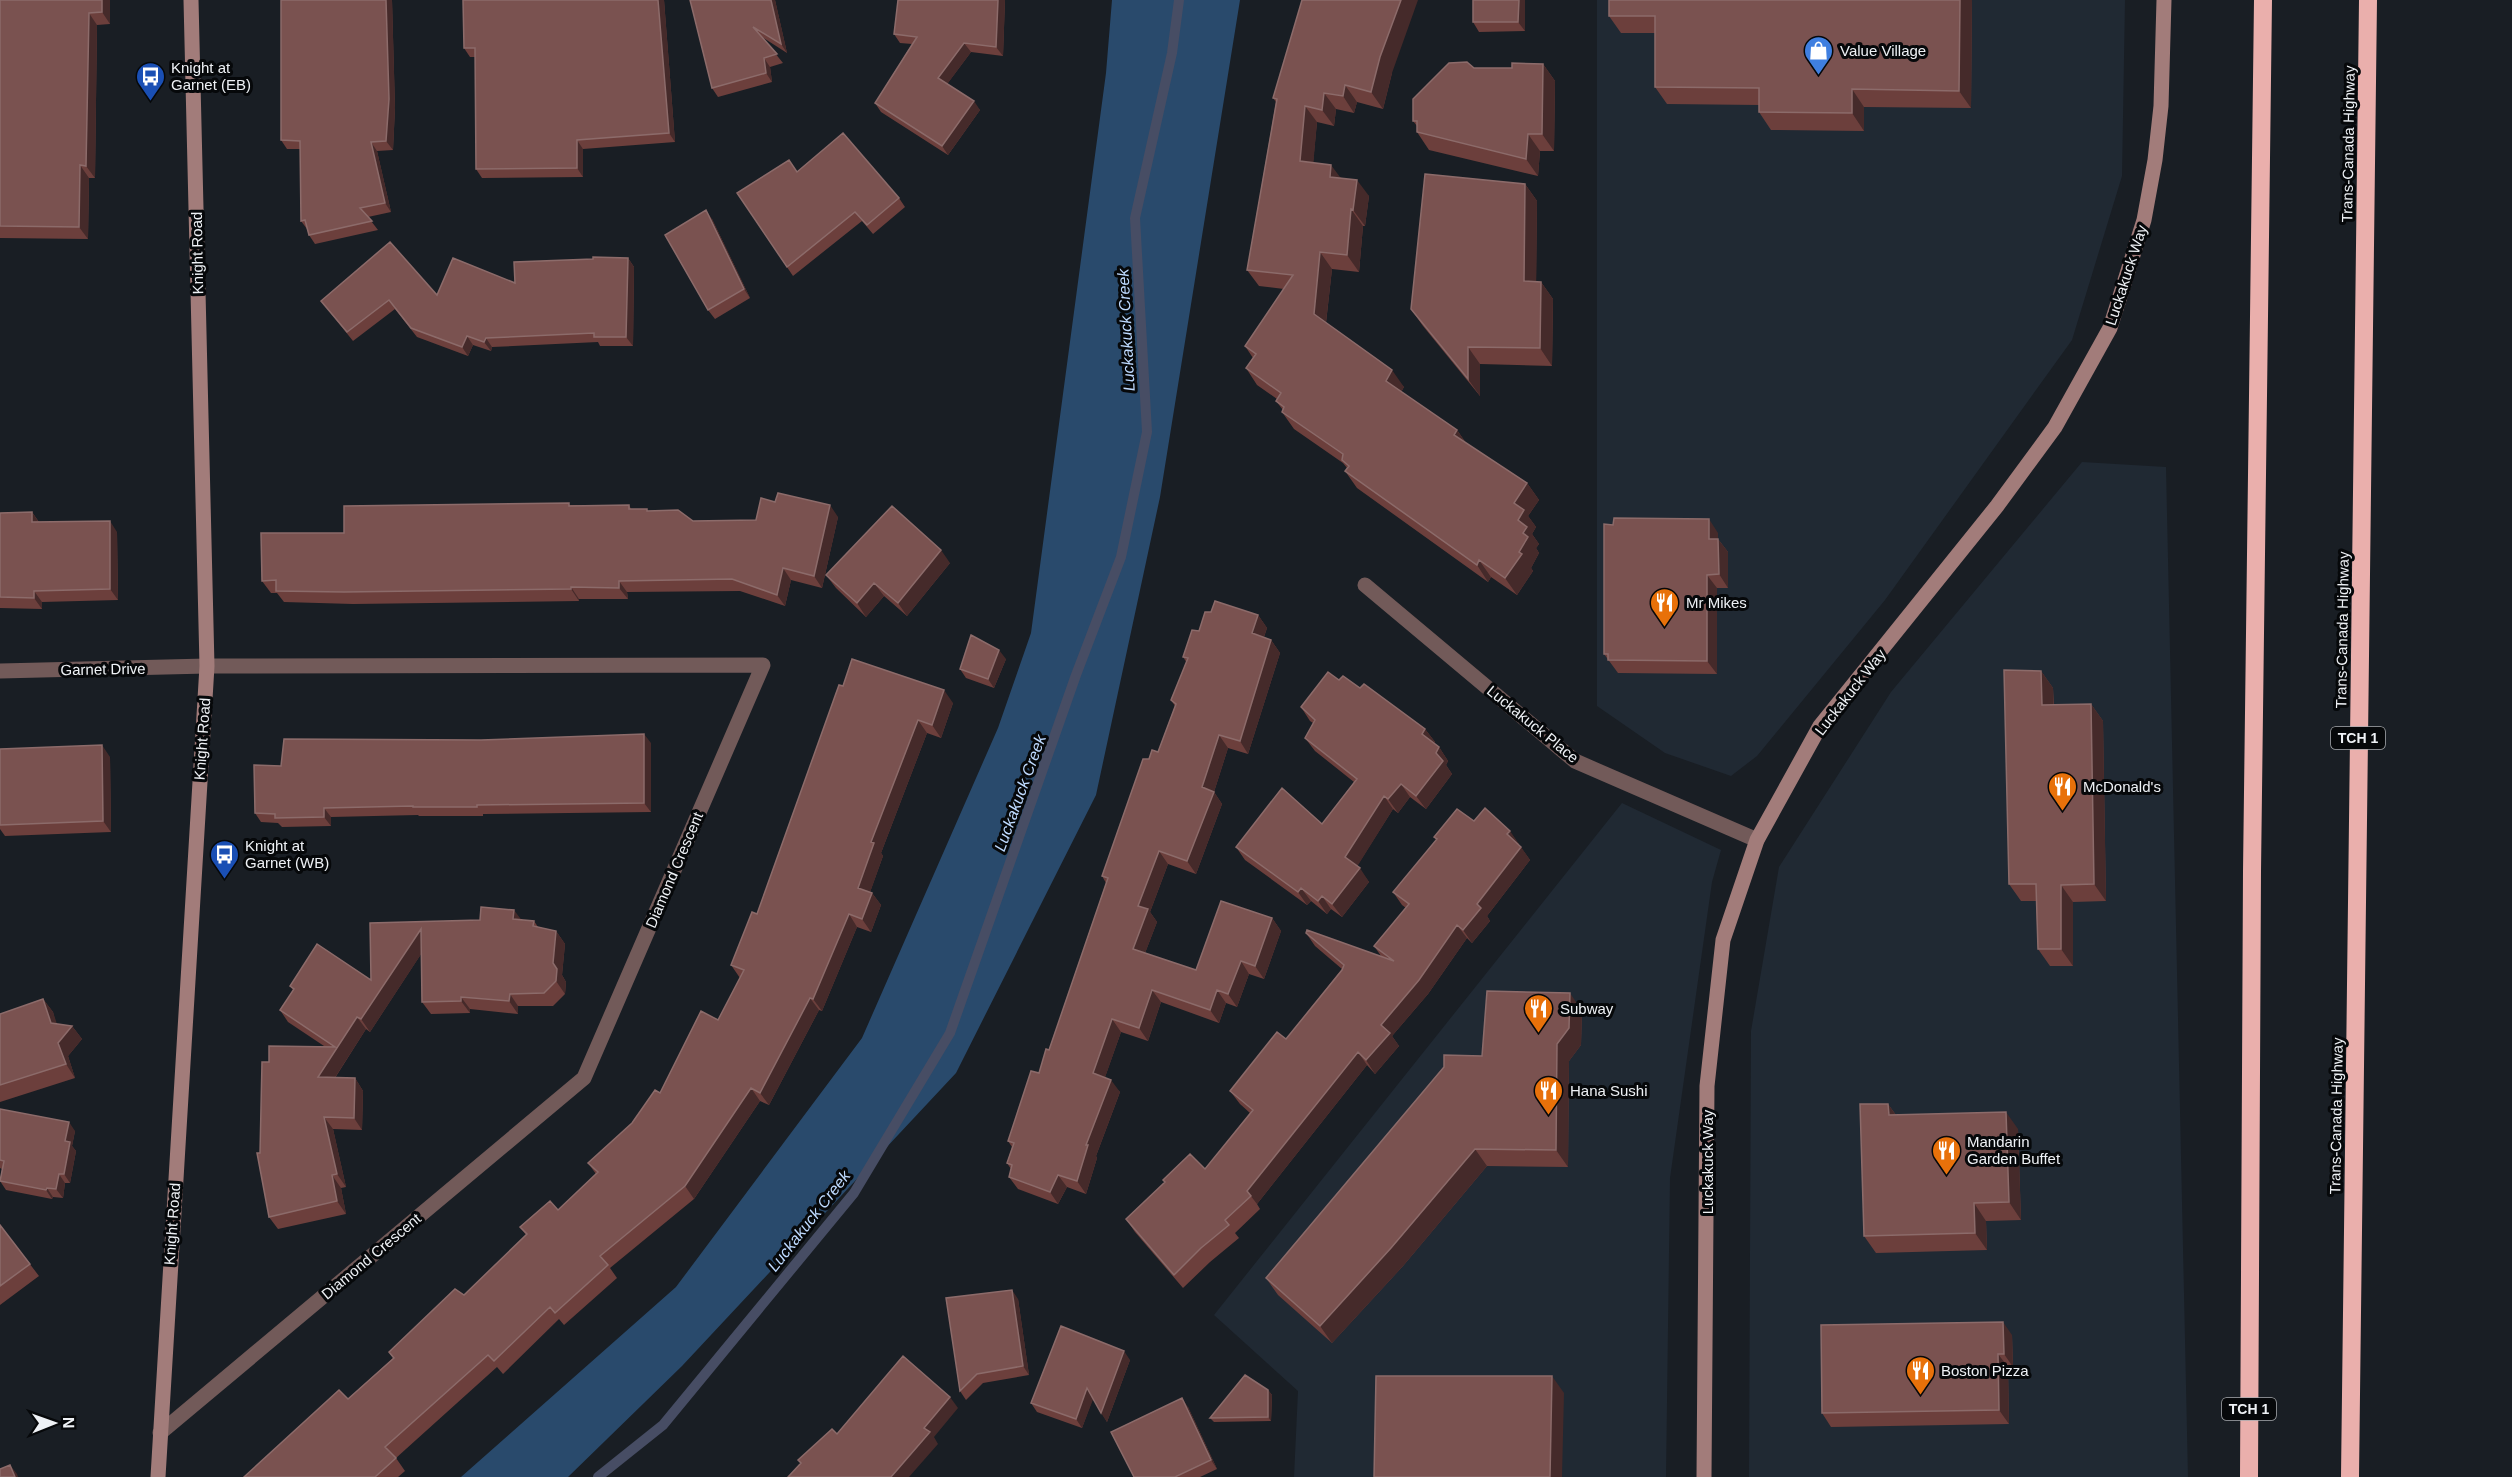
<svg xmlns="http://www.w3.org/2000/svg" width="2512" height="1477" font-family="Helvetica,sans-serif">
<rect width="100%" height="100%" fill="#191e24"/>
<path fill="#202933" d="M1597,0H2125L2122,176L2072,340L1885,600L1757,756L1731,776L1665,753L1597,706Z
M2082,462L2166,467L2188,1477H1749L1751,1031L1779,867L1891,692Z
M1622,803L1721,850L1712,882L1670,1178L1666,1477H1294L1298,1391L1214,1315Z"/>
<path fill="#294a6c" d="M1112,0H1240L1160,497L1096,795L956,1073L682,1366L568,1477H461L676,1287L862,1038L998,728L1031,633L1106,73Z"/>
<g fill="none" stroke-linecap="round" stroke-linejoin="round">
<path stroke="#474d64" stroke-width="10" d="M598,1477L663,1425L854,1193L950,1033L1076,675L1121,557L1147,432L1135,218L1172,53L1179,0"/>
<path stroke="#725a59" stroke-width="15" d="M1365,585L1575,761L1757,840
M0,671L207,666L763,665L584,1078L160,1433"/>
<path stroke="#a27c7a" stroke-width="15" d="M158,1477L207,666L191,0
M1704,1477L1707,1086L1723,940L1757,840L1820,726L1997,506L2055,427L2110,328L2144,220L2155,160L2161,106L2164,0"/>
<path stroke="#eaafac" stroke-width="18" d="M2249,1477L2252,871L2263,0
M2350,1477L2368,0"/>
</g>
<path fill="#6c3f3c" d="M0,0H110V24L97,25L95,178H89L88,239L0,238Z
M281,0H392L395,108L393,150L377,151L391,212L368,217L378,230L315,244L309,235L307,229L301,221L300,149H287L281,140Z
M664,0L675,142L583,149V177L482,178L476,169L475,57H470L464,48Z
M690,0H775L787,53L762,37L783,63L770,67L772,82L718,97L712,88Z
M898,0H1005L1003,56L971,52L947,84L980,110L948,155L881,112L875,103L912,44L900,43L894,34Z
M1525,0V31L1479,32L1473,22Z
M1972,0L1971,108L1864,107V131L1771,130L1759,112V105L1667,104L1655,87V33H1621L1609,16Z
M1543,64L1555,81L1554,151H1540L1538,176L1429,150L1417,132V126L1413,121L1474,68H1512Z
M1392,73L1383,109L1357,102L1354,113L1336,109L1334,126L1317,122L1313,163L1341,178L1369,196L1365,226H1363L1359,272L1332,269L1326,323L1404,387L1401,392L1457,430L1466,443L1527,483L1539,500L1528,516L1536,527L1532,534L1539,544L1536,548L1539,553L1531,568L1533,571L1517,595L1491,577L1488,582L1357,488L1345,471L1347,468L1343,463L1294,429L1282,412L1283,410L1276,401L1277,399L1257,385L1246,368L1253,358L1245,346L1284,289L1259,286L1247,270L1276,102L1273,98Z
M797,172L899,198L905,207L873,234L862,221L793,276L737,193Z
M1525,184L1537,201L1536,282H1541L1553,299L1552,366L1480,364V396L1423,326L1411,309Z
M712,219L750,298L715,319L708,310Z
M628,258L634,267L633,346H600L598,342L492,347L491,351L473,345L468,356L417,337L395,309L353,341L321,301L437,295L515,283Z
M775,502L838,517L822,588L791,580L785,606L740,591L627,592L628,599H579V601L353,604L284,602L277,593H271L262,581L344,533L571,505H629L631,509L648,511L693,521L756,520Z
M32,512L39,522L117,532L118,600L42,602V609L0,608V513Z
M1718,533V539L1728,552V588H1717V674L1618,673L1604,654Z
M950,563L907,616L884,596L866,617L836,588L826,575Z
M1258,615L1267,628L1264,637L1271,640L1280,653L1248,754L1228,748L1214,792L1222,804L1196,874L1168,864L1150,912L1157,922L1145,953L1196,970L1272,918L1281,931L1264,979L1249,974L1237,1007L1226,1003L1219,1023L1161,1002L1148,1041L1121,1032L1105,1077L1120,1092L1096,1156L1097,1158L1086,1194L1067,1187L1058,1204L1018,1189L1009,1177L1011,1169L1007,1163L1012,1147L1008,1141L1049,1050L1106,883L1102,876L1149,759L1158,752L1175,706L1171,700L1187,663L1183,657L1199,631Z
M1006,659L994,688L966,678L960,669Z
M2041,671L2053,688L2054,705L2091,704L2103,721L2106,901L2073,902V966H2050L2038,949L2036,901H2021L2009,884Z
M1339,680L1360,688L1425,729L1435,742L1434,743L1439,747L1448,761L1446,765L1452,774L1426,809L1410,797L1398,813L1393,809L1357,866L1369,882L1342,917L1331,909L1327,914L1311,901L1307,905L1245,860L1236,847L1322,824L1354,782L1315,751L1305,738L1313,723L1310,721L1301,707Z
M839,685L953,703L941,738L927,733L881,853L883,856L870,892L872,893L881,905L871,932L857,927L822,1011L819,1010L769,1105L760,1101L694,1199L610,1268L617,1278L564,1325L559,1319L503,1374L497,1367L396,1458L405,1471L398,1477H244L348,1399L393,1358L389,1352L464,1295L526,1235L520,1227L558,1210L596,1174L588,1163L632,1123L660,1093L718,1020L740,978L731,965L757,914Z
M651,743V812L483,814V816H419L418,815L331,817V826L282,827L278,823L261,822L255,813L281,766Z
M0,749L110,757L111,832L5,836L0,829Z
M1474,821L1519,844V845L1530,860L1487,916L1490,921L1472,943L1467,938L1428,994L1392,1036L1399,1046L1375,1074L1367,1065L1257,1204L1260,1209L1235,1233L1239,1238L1210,1262L1183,1288L1135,1232L1126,1219L1205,1169L1250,1113L1240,1104L1230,1091L1286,1039L1342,969L1315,946L1306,933L1381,956L1374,946L1406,908L1402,905L1393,892L1436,840L1434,837Z
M521,920L534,921L538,927L556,931L565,944L562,975L566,982L565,994L553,1006H518V1014L470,1009V1013L431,1014L422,1002L421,954L370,1032L366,1029L335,1078H355L363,1091L362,1130L333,1129L346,1187L341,1188L346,1214L278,1229L269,1217L260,1153L269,1062L324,1046L288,1022L280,1010L293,990L290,986L371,980L370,923Z
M43,999L53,1012L56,1024L72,1026L82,1039L68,1056L75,1078L0,1102V1014Z
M1582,1011L1581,1045L1569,1061L1568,1167L1487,1166L1403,1266L1332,1343L1278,1295L1266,1278L1482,1056Z
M1888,1104L1896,1115L2018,1129L2021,1220L1986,1221L1987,1250L1876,1253L1864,1236Z
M0,1109L75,1131L72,1146L76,1151L70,1183H65L63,1198L53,1197L52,1199L6,1190L0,1181L2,1169L0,1168Z
M0,1225L39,1276L0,1305Z
M1018,1299L1029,1375L983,1383L966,1400L960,1391Z
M2012,1335L2013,1367H2008L2009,1424L1831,1427L1822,1413Z
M1130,1360L1107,1422L1093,1398L1082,1428L1037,1412L1031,1403Z
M1268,1390L1272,1395L1271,1421L1214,1422L1210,1418Z
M1188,1407L1217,1469L1200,1477H1134Z"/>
<path fill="#452a2a" d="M102,0H110V24L102,12Z
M386,0H392L395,108L393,150L386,141Z
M658,0H664L675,142L669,133Z
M771,0H775L787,53L781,44Z
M998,0H1005L1003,56L996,47Z
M1401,0H1418L1392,73L1383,109L1371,92L1380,57Z
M1519,0H1525V31L1518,22Z
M1960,0H1972L1971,108L1959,91Z
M89,13L97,25L95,178L86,166Z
M964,43L971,52L945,87L938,78Z
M764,58L770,67L772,82L766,73Z
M1543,64L1555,81L1554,151L1542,134Z
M1345,85L1357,102L1354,113L1343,96Z
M1852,89L1864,107V131L1852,113Z
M1324,93L1336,109L1334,126L1322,110Z
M974,101L980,110L948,155L942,146Z
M1305,106L1317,122L1312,178L1300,161Z
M1528,134L1540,151L1538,176L1526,159Z
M577,140L583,149V177L577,168Z
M371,142L377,151L391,212L385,203Z
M80,165L89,178L88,239L79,227Z
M1331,165L1343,181L1330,177Z
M1357,180L1369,196L1365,226L1353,210Z
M1525,184L1537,201L1536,298L1524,281Z
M1351,209L1363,226L1359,272L1347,255Z
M706,210L712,219L750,298L744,289Z
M1320,252L1332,269L1325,331L1314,314Z
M628,258L634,267L633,346L626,337Z
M1541,282L1553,299L1552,366L1540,348Z
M467,336L473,345L468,356L462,347Z
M486,338L492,347L491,351L484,342Z
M1468,347L1480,364V396L1468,379Z
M1392,370L1404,387L1397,398L1386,381Z
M1457,430L1468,446L1454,435Z
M1527,483L1539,500L1528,516L1536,527L1532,534L1539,544L1536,548L1539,553L1531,568L1533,571L1517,595L1505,578L1519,552L1523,533L1518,520L1514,503Z
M830,505L838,517L822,588L814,576Z
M32,512L40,524L32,522Z
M1709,519L1718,533V552L1709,539Z
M110,521L117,532L118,600L110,589Z
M1718,539L1728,552V588L1719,574Z
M941,550L950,563L907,616L898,603Z
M1479,560L1491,577L1488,582L1477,565Z
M783,568L791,580L785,606L777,595Z
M1707,575L1717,588V674L1707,661Z
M619,581L627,592L628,599L619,588Z
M874,583L884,596L866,617L857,603Z
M571,587L579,599V601L571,589Z
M34,591L42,602V609L34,598Z
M1258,615L1267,628L1261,645L1252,633Z
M1271,640L1280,653L1248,754L1240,741Z
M999,650L1006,659L994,688L988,679Z
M2041,671L2053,688L2054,722L2042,705Z
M944,690L953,703L941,738L932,725Z
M2091,704L2103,721L2106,901L2094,884Z
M918,720L927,733L881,853L883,856L867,901L858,888L871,842Z
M1425,729L1435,742L1431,747L1422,734Z
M644,734L651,743V812L644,803Z
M1219,735L1228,748L1214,792L1222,804L1196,874L1187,861L1202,787Z
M102,745L110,757L111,832L103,821Z
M1439,747L1448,761L1446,765L1452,774L1426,809L1416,796Z
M1401,784L1410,797L1398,813L1388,799Z
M1384,796L1393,809L1355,870L1345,857Z
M324,808L331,817V826L324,817Z
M1510,831L1519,844L1517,847L1507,834Z
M1521,847L1530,860L1487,916L1490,921L1472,943L1463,930L1477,904Z
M1159,851L1168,864L1150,912L1157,922L1142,961L1133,949L1138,906Z
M1360,868L1369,882L1342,917L1332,904Z
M2061,885L2073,902V966L2061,949Z
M1301,888L1311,901L1307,905L1298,892Z
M872,893L881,905L871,932L862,919Z
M1322,896L1331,909L1327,914L1318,901Z
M514,910L523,922L513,919Z
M849,914L857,927L822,1011L813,999Z
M1272,918L1281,931L1264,979L1255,966Z
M1457,925L1467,938L1428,994L1392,1036L1399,1046L1375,1074L1366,1060L1381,1025Z
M421,929L429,942L370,1032L361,1019Z
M556,931L565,944L562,975L566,982L565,994L556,981L553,963Z
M1241,961L1249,974L1237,1007L1228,994Z
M1152,990L1161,1002L1148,1041L1139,1028Z
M1217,990L1226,1003L1219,1023L1210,1010Z
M1570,993L1582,1011L1581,1045L1569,1061L1568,1167L1556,1150L1557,1044Z
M510,994L518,1006V1014L509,1001Z
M461,997L470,1009V1013L461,1001Z
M810,998L819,1010L769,1105L760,1093Z
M43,999L53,1012L61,1036L51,1023Z
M357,1017L366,1029L327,1090L318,1077Z
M1112,1019L1121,1032L1102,1086L1093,1073Z
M72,1026L82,1039L68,1056L75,1078L66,1064L58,1043Z
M1358,1052L1367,1065L1257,1204L1247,1191Z
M355,1078L363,1091L362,1130L354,1118Z
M1111,1080L1120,1092L1096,1156L1097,1158L1086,1194L1077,1181L1086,1145Z
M751,1088L760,1101L694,1199L685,1186Z
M1888,1104L1900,1121L1889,1115Z
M2006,1112L2018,1129L2021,1220L2009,1202Z
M324,1117L333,1129L346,1187L337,1174Z
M69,1122L75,1131L72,1146L76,1151L70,1183L64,1174L65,1141Z
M1475,1149L1487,1166L1403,1266L1332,1343L1320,1326Z
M59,1174L65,1183L63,1198L56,1189Z
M332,1175L341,1188L346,1214L337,1201Z
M1058,1175L1067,1187L1058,1204L1050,1192Z
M47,1188L53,1197L52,1199L46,1190Z
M1974,1203L1986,1221L1987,1250L1975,1233Z
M1012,1290L1018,1299L1029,1375L1023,1366Z
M2003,1322L2012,1335L2013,1367L2004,1354Z
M1124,1351L1130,1360L1107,1422L1101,1413Z
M1998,1354L2008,1367L2009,1424L1999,1410Z
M1552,1376L1564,1393L1562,1477H1550Z
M1087,1388L1094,1397L1082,1428L1076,1419Z
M1268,1390L1272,1395L1271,1421L1268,1417Z
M950,1397L958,1408L934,1437L938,1444L909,1477H891L924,1428Z
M1182,1398L1188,1407L1217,1469L1211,1460Z
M10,1465L17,1474L18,1477H15Z"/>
<path fill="#7a5250" stroke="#8c6b6a" stroke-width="1.5" d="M0,0H102V12L89,13L86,166L80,165L79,227L0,226Z
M281,0H386L389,99L386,141L371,142L385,203L360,208L372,221L309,235L305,220L301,221L300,141L281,140Z
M463,0H658L669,133L577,140V168L476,169L475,48H464Z
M690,0H771L781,44L753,27L777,54L764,58L766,73L712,88Z
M898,0H998L996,47L964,43L938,78L974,101L942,146L875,103L917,37L894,34Z
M1302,0H1401L1380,57L1371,92L1345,85L1343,96L1324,93L1322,110L1305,106L1300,161L1331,165L1330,177L1357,180L1353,210L1351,209L1347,255L1320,252L1314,314L1392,370L1386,381L1457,430L1454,435L1527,483L1514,503L1524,510L1518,520L1527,527L1523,533L1528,537L1519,552L1522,554L1505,578L1479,560L1477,565L1345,471L1349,466L1342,460L1343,454L1282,412L1284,407L1276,401L1281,393L1246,368L1256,354L1245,346L1293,275L1247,270L1277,99L1273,98Z
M1473,0H1519L1518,22H1473Z
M1609,0H1960L1959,91L1852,89V113L1759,112V88L1655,87V16H1609Z
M1467,62L1474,68H1512V63L1543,64L1542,134H1528L1526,159L1417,132V121H1413V99L1449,63Z
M843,133L899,198L867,225L855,212L787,267L737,193L789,160L797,172Z
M1425,174L1525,184L1524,281L1541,282L1540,348L1468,347V379L1411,309Z
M706,210L744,289L708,310L665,235Z
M390,242L437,295L453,258L515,283L514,262L593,259V257L628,258L626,337H594V333L486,338L484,342L467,336L462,347L411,328L389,300L347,332L321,301Z
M778,493L830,505L814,576L783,568L777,595L732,579L619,581V588L571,587V589L344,592L276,591V580L262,581L261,533H344V506L569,503V506L629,505V509H647V511L678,510L693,521L756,520L761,498L775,502Z
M892,506L941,550L898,603L874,583L857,603L826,575Z
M32,512V522L110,521V589L34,591V598L0,597V513Z
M1614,518L1709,519V539H1718L1719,574L1707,575V661L1608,660V654H1604V524L1613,525Z
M1215,601L1258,615L1252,633L1271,640L1240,741L1219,735L1202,787L1214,792L1187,861L1159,851L1138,906L1148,909L1133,949L1196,970L1221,901L1272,918L1255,966L1241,961L1228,994L1217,990L1210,1010L1152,990L1139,1028L1112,1019L1093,1073L1111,1080L1086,1145H1088L1077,1181L1058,1175L1050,1192L1009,1177L1012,1165L1007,1163L1014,1143L1008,1141L1031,1071L1039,1073L1046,1049L1049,1050L1108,878L1102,876L1143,759H1149L1152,750L1158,752L1176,704L1171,700L1188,658L1183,657L1192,630L1199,631L1205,612H1211Z
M971,635L999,650L988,679L960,669Z
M852,659L944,690L932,725L918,720L871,842L874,843L858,888L872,893L862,919L849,914L813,999L810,998L760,1093L751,1088L685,1186L600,1256L608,1265L555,1313L550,1307L494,1361L488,1355L385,1447L396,1458L375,1477H244L339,1390L348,1399L394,1358L389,1352L455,1289L464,1295L527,1234L520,1227L550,1201L558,1210L598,1172L588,1163L632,1123L655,1090L660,1093L701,1011L718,1020L744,970L731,965L752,912L757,914L839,685L843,686Z
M2004,670L2041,671L2042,705L2091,704L2094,884L2061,885V949H2038L2036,884H2009Z
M1328,672L1339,680L1343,676L1360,688L1364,684L1425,729L1422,734L1439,747L1436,753L1443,761L1416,796L1401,784L1388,799L1384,796L1345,857L1360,868L1332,904L1322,896L1318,901L1301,888L1298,892L1236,847L1282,788L1322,824L1357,779L1305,738L1315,720L1301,707Z
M644,734V803L477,805V807H413V806L324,808V817L275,818V814L255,813L254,765L281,766L284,739L481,740Z
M102,745L103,821L0,825V749Z
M1485,808L1510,831L1507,834L1521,847L1477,904L1481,908L1463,930L1457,925L1419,980L1381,1025L1390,1033L1366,1060L1358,1052L1247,1191L1251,1196L1225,1220L1229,1225L1201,1248L1174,1275L1126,1219L1165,1182L1163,1180L1190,1154L1205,1169L1253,1110L1230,1091L1277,1032L1286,1039L1342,970L1344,965L1306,933L1307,930L1394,961L1374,946L1409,904L1393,892L1437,839L1434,837L1457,809L1474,821Z
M481,907L514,910L513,919L534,921L533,926L556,931L553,963L557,969L556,981L544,993L510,994L509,1001L461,997V1001L422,1002L421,929L361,1019L357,1017L318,1077L355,1078L354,1118L324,1117L337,1174L332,1175L337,1201L269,1217L257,1153H260L262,1062H269V1046L335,1047L280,1010L294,989L290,986L317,944L371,980L370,923L480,920Z
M1487,991L1570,993L1569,1028L1557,1044L1556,1150L1475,1149L1391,1248L1320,1326L1266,1278L1444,1067V1055L1482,1056Z
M43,999L51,1023L72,1026L58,1043L66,1064L0,1085V1014Z
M1860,1104H1888L1889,1115L2006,1112L2009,1202L1974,1203L1975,1233L1864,1236Z
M0,1109L69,1122L65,1141L70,1142L64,1174H59L56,1189L47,1188L46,1190L0,1181L4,1161L0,1160Z
M0,1225L30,1264L0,1286Z
M1012,1290L1023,1366L977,1374L960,1391L946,1298Z
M2003,1322L2004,1354H1998L1999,1410L1822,1413L1821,1325Z
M1061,1326L1124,1351L1101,1413L1087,1388L1076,1419L1031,1403Z
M903,1356L950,1397L924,1428L930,1432L891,1477H788L801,1463L798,1460L832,1429L837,1434Z
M1245,1375L1268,1390V1417L1210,1418Z
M1376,1376H1552L1550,1477H1374Z
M1182,1398L1211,1460L1175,1477H1134L1111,1432Z
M10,1465L15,1477H0V1469Z"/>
<defs>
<symbol id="shop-pin" viewBox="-11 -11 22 30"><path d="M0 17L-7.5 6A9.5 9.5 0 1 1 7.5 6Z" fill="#3f7fe0" stroke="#06080a"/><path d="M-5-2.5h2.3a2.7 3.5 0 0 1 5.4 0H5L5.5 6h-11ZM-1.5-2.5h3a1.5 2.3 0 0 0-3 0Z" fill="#fff"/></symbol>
<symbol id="bus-pin" viewBox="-11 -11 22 30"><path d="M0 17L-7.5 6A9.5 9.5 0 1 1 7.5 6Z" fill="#1a4fb4" stroke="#06080a"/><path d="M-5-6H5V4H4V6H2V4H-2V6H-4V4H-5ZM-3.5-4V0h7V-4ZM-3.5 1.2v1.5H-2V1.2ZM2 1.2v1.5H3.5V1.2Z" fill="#fff"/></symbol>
<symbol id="restaurant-pin" viewBox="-11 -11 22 30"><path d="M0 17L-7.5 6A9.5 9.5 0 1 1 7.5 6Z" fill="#e8710a" stroke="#06080a"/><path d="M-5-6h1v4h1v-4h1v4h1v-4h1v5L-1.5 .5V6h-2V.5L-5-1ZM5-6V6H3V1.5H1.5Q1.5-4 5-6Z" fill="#fff"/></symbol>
</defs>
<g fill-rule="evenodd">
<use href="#shop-pin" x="1802" y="34" width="33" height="45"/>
<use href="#bus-pin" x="134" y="60" width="33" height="45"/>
<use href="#restaurant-pin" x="1648" y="586" width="33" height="45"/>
<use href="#restaurant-pin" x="2046" y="770" width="33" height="45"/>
<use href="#bus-pin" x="208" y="838" width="33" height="45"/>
<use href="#restaurant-pin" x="1522" y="992" width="33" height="45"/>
<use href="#restaurant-pin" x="1532" y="1074" width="33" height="45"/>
<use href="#restaurant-pin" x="1930" y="1134" width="33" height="45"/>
<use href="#restaurant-pin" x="1904" y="1354" width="33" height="45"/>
</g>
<g text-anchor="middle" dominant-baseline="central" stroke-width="6" stroke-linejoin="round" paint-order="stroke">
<g fill="#06080a" stroke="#a8abae" stroke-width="1.5">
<rect x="2331" y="727" width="54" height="22" rx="4.5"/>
<rect x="2222" y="1398" width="54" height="22" rx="4.5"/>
</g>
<g font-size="14" font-weight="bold" fill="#eef1f5">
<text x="2358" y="738">TCH 1</text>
<text x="2249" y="1409">TCH 1</text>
</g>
<g font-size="15" fill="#eef1f5" stroke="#06080a" text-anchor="start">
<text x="1840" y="50">Value Village</text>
<text x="171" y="67">Knight at<tspan x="171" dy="17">Garnet (EB)</tspan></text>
<text x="1686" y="602">Mr Mikes</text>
<text x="2083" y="786">McDonald's</text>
<text x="245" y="845">Knight at<tspan x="245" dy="17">Garnet (WB)</tspan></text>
<text x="1560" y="1008">Subway</text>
<text x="1570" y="1090">Hana Sushi</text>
<text x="1967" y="1141">Mandarin<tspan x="1967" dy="17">Garden Buffet</tspan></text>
<text x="1941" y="1370">Boston Pizza</text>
</g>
<g font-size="15" fill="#eef1f5" stroke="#06080a">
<text transform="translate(2348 144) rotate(-89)">Trans-Canada Highway</text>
<text transform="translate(197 253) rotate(-91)">Knight Road</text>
<text transform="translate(2126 275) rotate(-72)">Luckakuck Way</text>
<text transform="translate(2342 630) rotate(-89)">Trans-Canada Highway</text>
<text transform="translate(103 669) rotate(-1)">Garnet Drive</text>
<text transform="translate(1850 692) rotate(-52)">Luckakuck Way</text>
<text transform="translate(1533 724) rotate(39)">Luckakuck Place</text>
<text transform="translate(202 739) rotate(-86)">Knight Road</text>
<text transform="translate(674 870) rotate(-67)">Diamond Crescent</text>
<text transform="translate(2336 1116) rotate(-89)">Trans-Canada Highway</text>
<text transform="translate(1707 1162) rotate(-90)">Luckakuck Way</text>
<text transform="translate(172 1224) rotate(-86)">Knight Road</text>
<text transform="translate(371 1256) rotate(-40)">Diamond Crescent</text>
</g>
<g font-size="16" font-style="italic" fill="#bedaff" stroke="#06080a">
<text transform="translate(1126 330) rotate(-93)">Luckakuck Creek</text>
<text transform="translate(1020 793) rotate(-70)">Luckakuck Creek</text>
<text transform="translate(809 1221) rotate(-52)">Luckakuck Creek</text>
</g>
</g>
<g transform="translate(54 1423) rotate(89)" stroke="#06080a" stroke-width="4.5" paint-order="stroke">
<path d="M0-4.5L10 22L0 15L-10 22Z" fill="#eef1f5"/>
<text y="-9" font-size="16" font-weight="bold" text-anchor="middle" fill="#eef1f5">N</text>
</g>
</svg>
